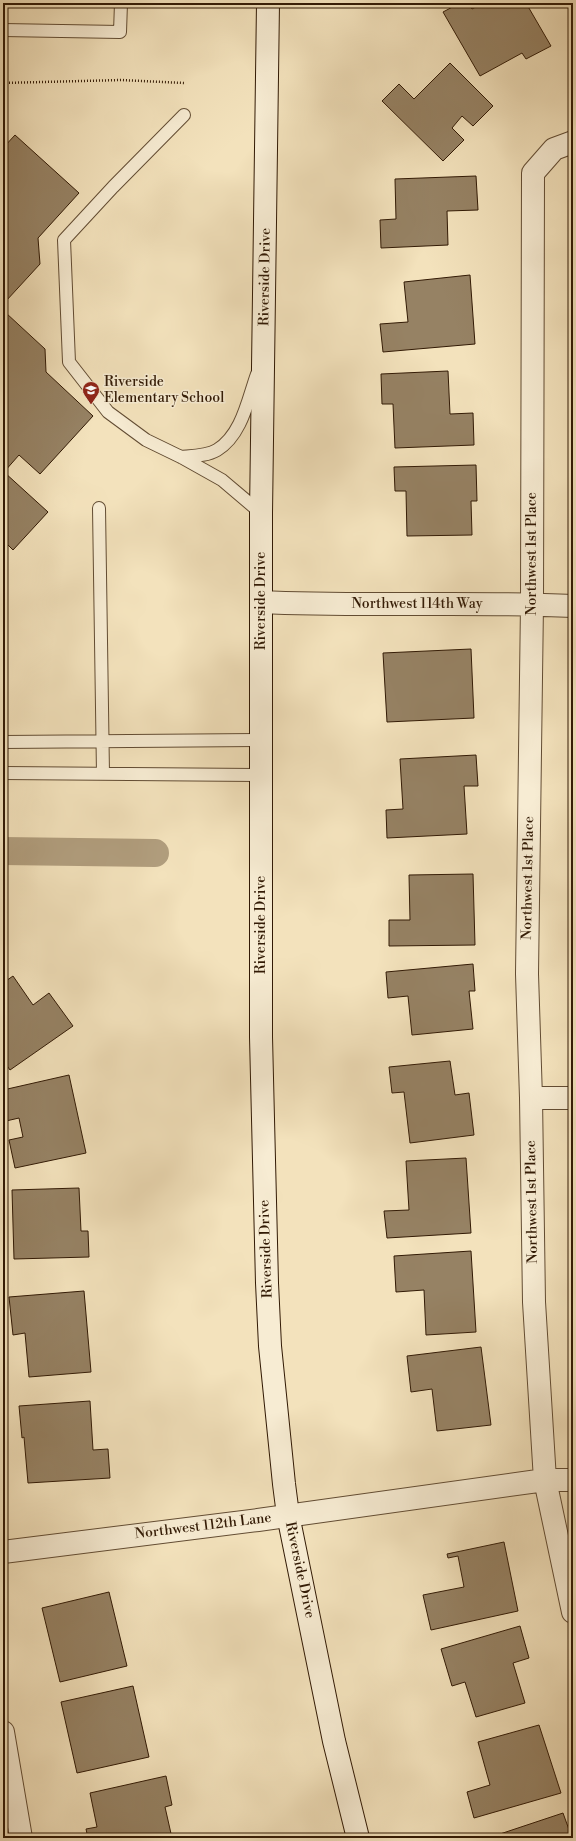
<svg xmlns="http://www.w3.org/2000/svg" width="576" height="1841" font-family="'Libre Bodoni',serif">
<rect width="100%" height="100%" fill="#f3e2bc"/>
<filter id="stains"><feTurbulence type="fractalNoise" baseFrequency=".005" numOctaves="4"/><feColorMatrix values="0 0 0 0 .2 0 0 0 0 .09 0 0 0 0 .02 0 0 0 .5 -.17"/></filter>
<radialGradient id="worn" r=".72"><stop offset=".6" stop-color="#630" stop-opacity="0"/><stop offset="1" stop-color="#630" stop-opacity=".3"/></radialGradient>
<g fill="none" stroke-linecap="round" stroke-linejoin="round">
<path stroke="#b19e7e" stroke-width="28" d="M3,851L155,853"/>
</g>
<path fill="#968264" stroke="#321a05" d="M460,3H468L472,9L483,3H526L551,46L526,59L522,53L480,76L443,12Z
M572,3H573V46H571Z
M450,63L493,106L473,126L462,116L452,128L464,140L443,161L382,101L399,84L414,99Z
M15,135L79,193L38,238L40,264L6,301V313L45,349L46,372L93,416L40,474L19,455L4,472L48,512L13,550L3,540V148Z
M476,176L478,210L447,211L448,245L381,248L380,220L396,219L395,179Z
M470,275L475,344L383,352L380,324L408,322L404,282Z
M448,371L450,414L473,413L474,445L395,448L393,404H382L381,374Z
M476,465L477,501H471L472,535L407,536L406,491H395L394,467Z
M471,649L474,718L387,722L383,653Z
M476,755L478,786H464L467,834L387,838L386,810L403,809L400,759Z
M473,874L475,945L389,946V920H410L409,875Z
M473,964L475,991H469L473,1029L412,1035L408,996L388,998L386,972Z
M13,976L33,1005L49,993L73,1026L10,1070L3,1060V983Z
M450,1061L455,1095L469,1093L474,1135L410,1143L404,1092L392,1093L389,1067Z
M69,1075L86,1153L15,1168L9,1140L23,1137L19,1118L6,1121L3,1105V1090Z
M466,1158L471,1233L387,1238L384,1211L409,1210L406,1161Z
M79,1188L81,1231H88L89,1257L14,1259L12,1190Z
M471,1251L476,1332L426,1335L424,1290L396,1292L394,1256Z
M84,1291L91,1372L29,1377L25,1333L13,1335L9,1297Z
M481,1347L491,1425L437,1431L432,1389L411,1392L407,1356Z
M90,1401L93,1450L108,1449L110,1478L28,1483L24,1437L22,1438L19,1406Z
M504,1542L518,1611L431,1630L423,1595L464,1587L458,1556L448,1558L447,1554Z
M109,1592L127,1666L60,1682L42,1608Z
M520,1626L529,1658L513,1663L525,1703L476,1717L465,1682L452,1686L441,1649Z
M133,1686L149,1757L77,1773L61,1702Z
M539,1725L561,1793L474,1818L467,1792L490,1785L478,1742Z
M166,1776L172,1805L165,1807L172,1838H88L86,1829L97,1827L90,1793Z
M563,1813L572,1838H502L500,1834Z"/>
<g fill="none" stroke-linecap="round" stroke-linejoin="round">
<defs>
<path id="lane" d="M3,30L120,32L121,3
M184,115L113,187L64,240L69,362L108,412L146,440L181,457L222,480L261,513
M181,457C192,456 207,456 217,450C242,435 248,399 257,374
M99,508L103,774
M3,742L261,740
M3,773L261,775"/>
<path id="street" d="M573,142L554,149L533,173L532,604L527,974L531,1098L534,1302L545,1480L573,1612
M261,602C365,607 469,601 573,606
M531,1098H573
M3,1552L258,1520L545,1480H573
M3,1732L21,1838"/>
<path id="secondary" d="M268,3L261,513V1037L267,1283L270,1346L284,1484L288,1515L334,1741L358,1838"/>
</defs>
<use href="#lane" stroke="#624c33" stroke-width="14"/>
<use href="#street" stroke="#624c33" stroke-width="24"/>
<use href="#secondary" stroke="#321a05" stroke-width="24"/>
<path stroke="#321a05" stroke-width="2.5" stroke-dasharray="1 2" stroke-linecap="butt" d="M3,83L121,80L184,83"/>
<use href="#lane" stroke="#f7ecd3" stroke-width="12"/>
<use href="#street" stroke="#f7ecd3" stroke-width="22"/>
<use href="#secondary" stroke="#f7ecd3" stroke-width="22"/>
</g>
<defs>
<symbol id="school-pin" viewBox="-11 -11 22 30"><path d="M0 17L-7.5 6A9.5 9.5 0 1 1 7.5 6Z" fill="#8f2418" stroke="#f7ecd3"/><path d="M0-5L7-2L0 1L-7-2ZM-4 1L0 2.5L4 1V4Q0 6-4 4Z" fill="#fff"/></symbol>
</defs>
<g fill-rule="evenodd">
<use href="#school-pin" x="81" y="380" width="20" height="27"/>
</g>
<g text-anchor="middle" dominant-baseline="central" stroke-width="3" stroke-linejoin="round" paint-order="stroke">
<g font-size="14" fill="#321a05" stroke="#f7ecd3">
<text transform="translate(265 277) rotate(-89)">Riverside Drive</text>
<text transform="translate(532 554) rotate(-90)">Northwest 1st Place</text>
<text transform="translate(261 601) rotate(-90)">Riverside Drive</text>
<text x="417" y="604">Northwest 114th Way</text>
<text transform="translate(528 878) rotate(-89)">Northwest 1st Place</text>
<text transform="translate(261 925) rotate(-90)">Riverside Drive</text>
<text transform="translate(532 1202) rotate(-91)">Northwest 1st Place</text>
<text transform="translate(266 1249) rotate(-92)">Riverside Drive</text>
<text transform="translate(203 1526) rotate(-7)">Northwest 112th Lane</text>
<text transform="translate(300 1570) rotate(78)">Riverside Drive</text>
</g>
<g font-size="14" fill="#321a05" stroke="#f7ecd3" text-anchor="start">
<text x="104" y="382">Riverside<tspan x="104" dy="16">Elementary School</tspan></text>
</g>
</g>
<rect width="576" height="1841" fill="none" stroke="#f3e2bc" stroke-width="16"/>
<rect x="4" y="4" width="568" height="1833" fill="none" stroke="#321a05" stroke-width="2"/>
<rect x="8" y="8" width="560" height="1825" fill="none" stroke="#321a05"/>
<rect width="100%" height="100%" filter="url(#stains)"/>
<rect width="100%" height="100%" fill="url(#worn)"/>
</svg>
